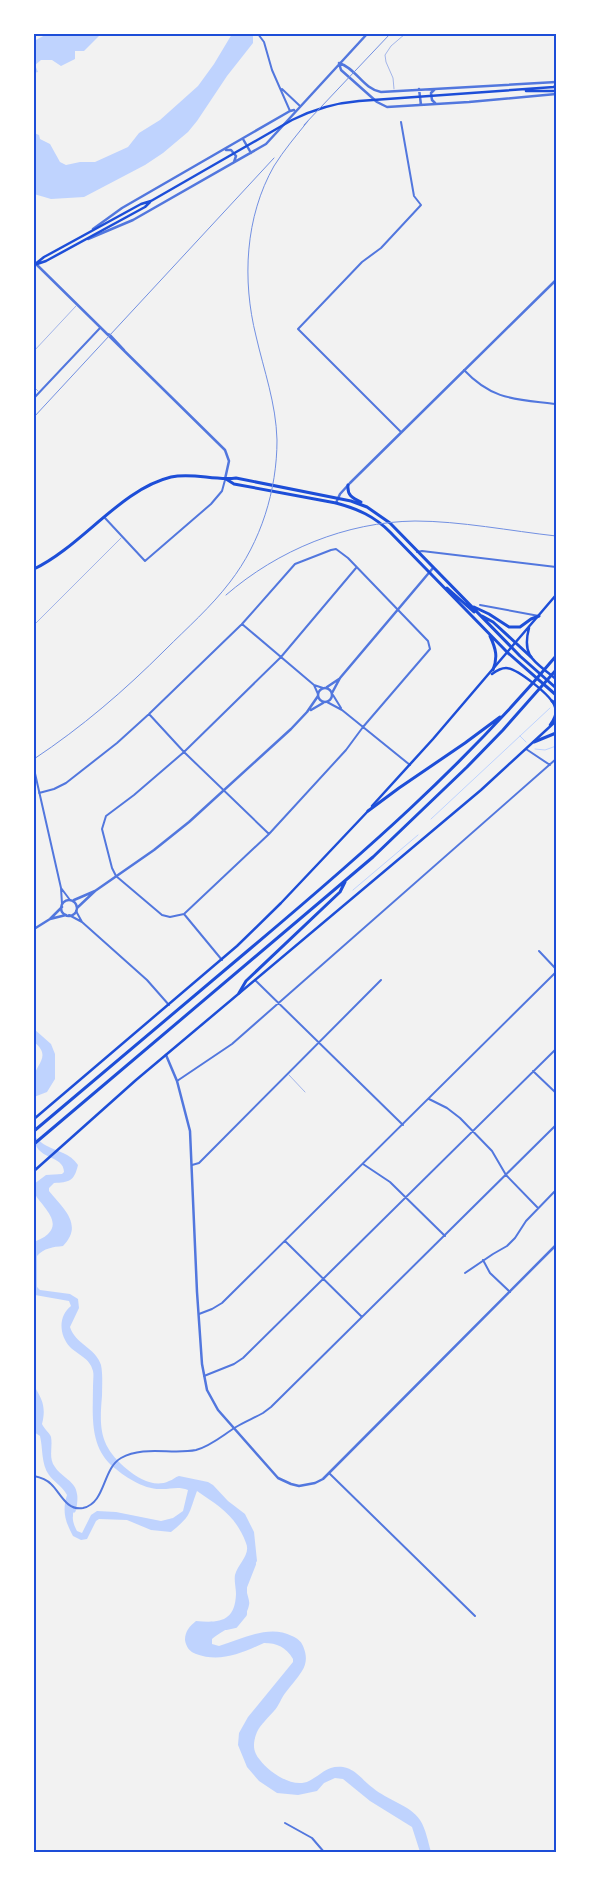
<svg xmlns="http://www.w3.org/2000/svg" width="590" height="1886" font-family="'Space Grotesk',sans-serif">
<rect width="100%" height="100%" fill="#f2f2f2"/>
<path fill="#bfd3fe" d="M47,34H101L84,51H75V59L61,66L52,60H41L35,65L38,72L34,73V41Z
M232,34H253V43L227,76L197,121L188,132L163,153L145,165L84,197L51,199L34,194V133L39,135L40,139L50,144L60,162L66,165L80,162H95L128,147L139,133L160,120L198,86L214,64Z
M34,1029L51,1044L55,1054V1079L47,1092L34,1097C34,1091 32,1083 34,1077C36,1064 52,1056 34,1042Z
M34,1136C38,1139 42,1144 47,1146C58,1152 70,1153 78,1165C74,1182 69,1182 54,1183L49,1188V1191C63,1208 84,1225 63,1246C53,1247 44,1248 37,1256V1287L40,1290L70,1294L78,1299L79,1308L70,1327C75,1344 96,1348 101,1365C103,1375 102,1386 102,1396C99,1430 100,1447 128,1470C139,1479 155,1488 169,1481C173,1480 175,1477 179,1476L208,1482L213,1485L228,1501L245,1514L254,1532L257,1561C250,1572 243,1579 247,1593C248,1597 250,1602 249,1605C246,1623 223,1629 212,1639V1644L219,1646C242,1639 269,1624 292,1636C297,1638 301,1641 303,1646C307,1655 307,1663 302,1671C297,1679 291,1685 286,1692C281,1698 279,1706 274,1711C268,1718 261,1724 257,1732C253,1742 252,1751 260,1760C269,1772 293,1789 309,1781C321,1775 327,1765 343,1767C356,1769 363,1781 373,1788C387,1800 410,1805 420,1820C426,1829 428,1842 431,1852H420L412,1827L370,1801L343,1779L335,1778L324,1783L317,1791L298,1795L277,1793L259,1781L247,1767L238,1745L239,1733L248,1717L293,1662V1659C286,1647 277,1643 264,1643C242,1653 220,1663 196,1654C190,1652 186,1647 185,1640C185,1631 190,1626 196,1621C219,1623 235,1622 236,1594C236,1588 234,1581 235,1575C238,1563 251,1555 246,1543C236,1516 219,1506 197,1491C188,1515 192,1515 171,1532L151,1530L127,1520L99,1519L96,1521L87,1539L81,1540L73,1536C65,1521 62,1511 67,1495C62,1486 54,1482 49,1475C41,1464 43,1448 40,1436L34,1432V1386C43,1400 46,1408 42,1424C44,1429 50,1433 51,1437C53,1447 48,1458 55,1467C61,1477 76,1481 77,1494C78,1497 77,1506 76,1510C74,1516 73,1509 73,1516C72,1521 75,1527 77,1531L82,1533L91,1515L97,1511L116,1512L161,1521L173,1518L183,1511L188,1490C178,1486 172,1489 162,1489C144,1490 125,1477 111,1465C89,1444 93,1413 93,1386C93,1381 94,1375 93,1371C90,1358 78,1355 70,1347C59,1335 58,1316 71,1306L69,1301L35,1295L34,1292V1242C38,1240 44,1238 48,1234C63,1220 38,1203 34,1192C34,1191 34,1185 34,1184L46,1175L62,1174L64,1172C64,1154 34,1161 34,1136Z"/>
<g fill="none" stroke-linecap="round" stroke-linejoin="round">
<path stroke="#bfd3fe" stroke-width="1" d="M520,736L526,742
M535,749L545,750L556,746
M431,819L550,708
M353,890L418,835"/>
<path stroke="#bfd3fe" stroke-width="6" d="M244,1592V1587L253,1564
M226,1627L235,1625L244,1614V1607"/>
<path stroke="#5277de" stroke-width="0.5" d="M394,89L393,78L386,62L385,55L391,46L405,34
M34,351L76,306
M34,387L38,391
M34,625L121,538
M289,1075L305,1092"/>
<path stroke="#5277de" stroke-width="2" d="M258,34L264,42L272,70L290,111
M282,89L300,106
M464,370C493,401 517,399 556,404
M34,398L100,328
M401,432L298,329L362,262L381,248L421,205L414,196L401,122
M105,518L145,561L211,504L222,491L225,480
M417,552L422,551L556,567
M480,605L539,616
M242,624L314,685L323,688
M314,685L318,694
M333,695L341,708
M327,702L342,710L410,765
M149,714L184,752L269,834
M526,749L550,765
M34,769L61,888L62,904
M39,793L54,789L66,783L117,743L149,714L242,624L295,564L331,550L336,549L348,558L428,641L430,649L363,727L346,750L269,834L184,914L170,917L162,915L116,876L112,868L102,829L106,816L134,795L184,752L281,657L356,568
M61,888L70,900
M76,911L82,922
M184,914L222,960
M69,915L82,922L147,980L169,1005
M539,951L556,969
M255,980L403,1125
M533,1071L556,1093
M177,1081L232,1044L556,759
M429,1099L447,1108L460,1118L492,1151L506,1175L538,1208
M363,1164L390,1182L445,1236
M192,1165L199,1163L381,980
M285,1241L362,1317
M483,1260L490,1273L510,1292
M465,1273L493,1254L507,1246L515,1238L526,1221L556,1190
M199,1314L212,1309L222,1303L556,972
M204,1376L234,1364L243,1358L556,1049
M329,1473L475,1616
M34,1476C39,1477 47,1480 51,1484C60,1492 66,1511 83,1508C106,1503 102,1469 121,1458C144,1445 172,1455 196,1450C211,1446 223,1435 236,1427C244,1422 254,1418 263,1413L271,1407L556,1125
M285,1823L312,1838L324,1852"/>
<path stroke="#5277de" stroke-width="2.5" d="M339,63L341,70L377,102L387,107L469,102L556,94
M339,63C356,68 363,89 381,92L556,82
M419,89L421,105
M435,103L432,100L431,93L435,89
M243,139L251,153
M226,150H231L236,156L234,162
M93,229L122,208L290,111L294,110
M88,239L133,220L266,144L367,34
M36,264L225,450L229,461L225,479
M107,334L110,335L124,350
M336,503L340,494L350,483L556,280
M327,687L339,679
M318 695a7 7 0 1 1 14 0a7 7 0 1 1-14 0Z
M332,693L340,678L433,568
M311,710L323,703
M74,900L95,891
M61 908a8 8 0 1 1 16 0a8 8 0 1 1-16 0Z
M77,908L95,891L154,850L189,822L291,729L307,712L318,696
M50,919L66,915
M34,929L50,919L62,907
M166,1055L177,1081L190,1131L197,1292L202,1364L207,1390L218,1410L278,1478L291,1484L299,1486L315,1483L323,1479L556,1245"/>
<path stroke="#1d4ed8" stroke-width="2.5" d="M526,91H556
M37,264L46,261L145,207L150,202
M34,265L44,257L141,204L151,201L292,120C314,109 335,103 359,101L554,87L556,85
M529,628C521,658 536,662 556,679
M492,674C496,671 501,668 506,668C517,668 552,696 555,707C557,714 554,719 550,725
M372,806L433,739L556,595
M34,1119L237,946L281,903L369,810
M34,1171L136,1080L481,790L556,721"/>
<path stroke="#1d4ed8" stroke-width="3" d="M226,479L234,484L336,503C358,509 374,516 390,532L507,652L556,695
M348,485C347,495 352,498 361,502
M34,569C82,546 121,489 171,477C193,472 214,481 236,478L351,501L367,507L390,523L520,656L556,688
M447,588L474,612
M474,607L489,614L509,627H520L531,619L539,616
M482,616L493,622L531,657
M490,636C496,649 498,657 493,670
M552,701L556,704
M534,742L556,733"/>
<path stroke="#1d4ed8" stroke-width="3" d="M368,811L399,788L465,743L500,717
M239,993L246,981L340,892L345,882
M34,1131C106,1070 178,1009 251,948C359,857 465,765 556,656
M34,1144L373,857L467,767L503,730L556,670"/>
<path stroke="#7290e2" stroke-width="1" d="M304,125L390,34
M34,417L274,158
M226,595C278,550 346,522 415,521C460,521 511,531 556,536
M34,759C82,727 124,691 165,650C187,628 211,607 230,582C261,542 277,490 277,440C276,403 264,371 256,336C242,280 245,217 274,166C284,150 296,136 308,121"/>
</g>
<rect width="590" height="1886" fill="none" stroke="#ffffff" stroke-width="70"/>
<rect x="35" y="35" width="520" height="1816" fill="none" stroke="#1d4ed8" stroke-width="2"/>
</svg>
